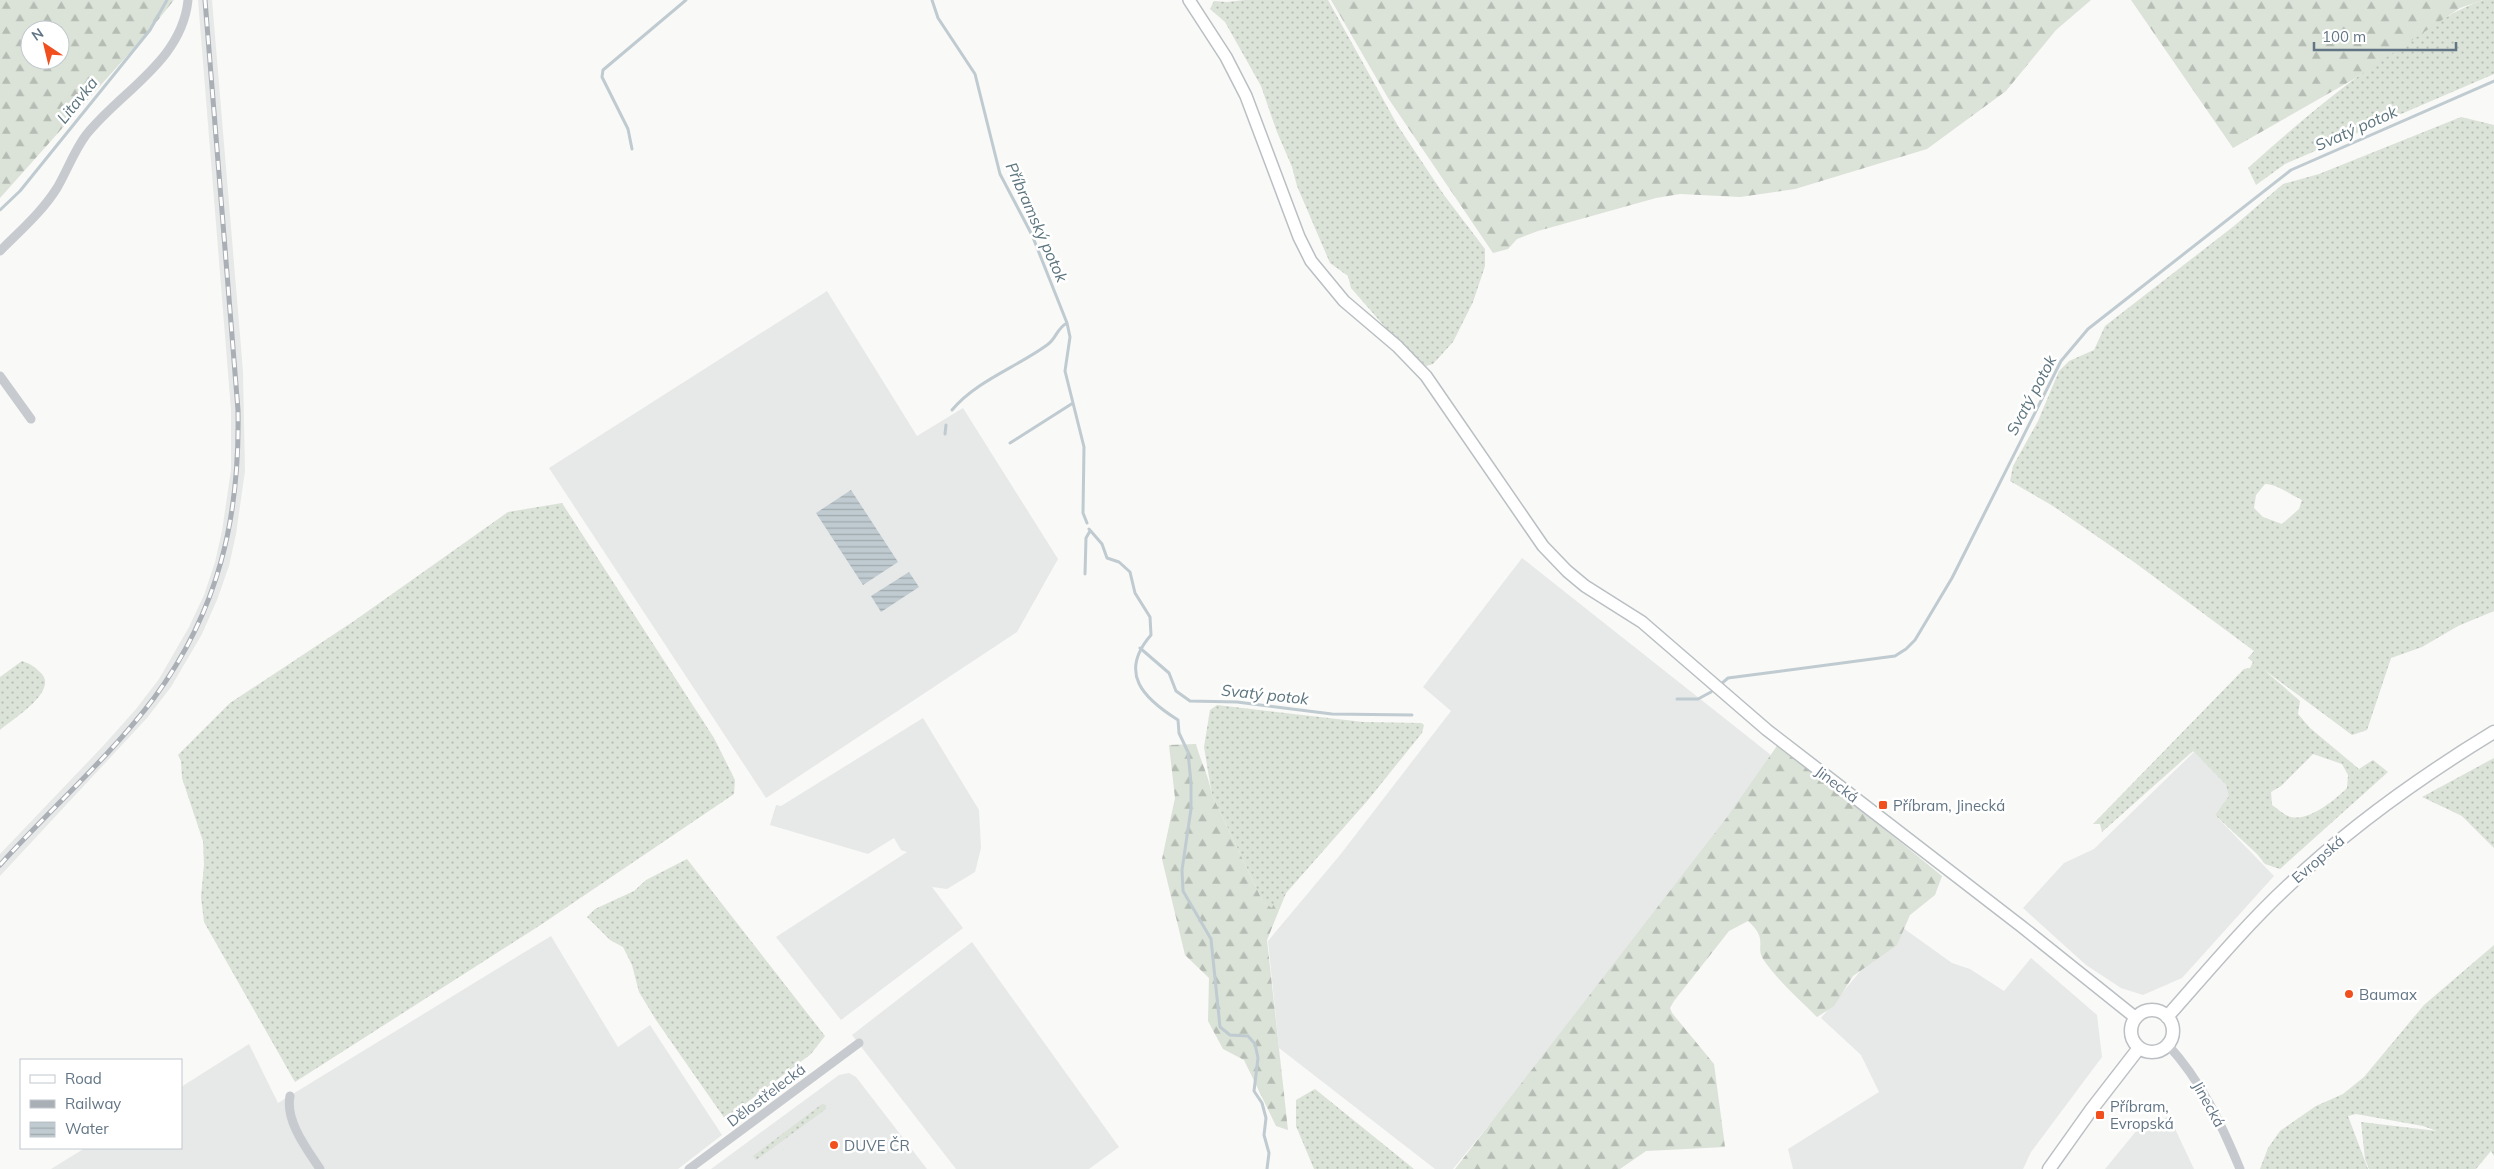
<svg xmlns="http://www.w3.org/2000/svg" width="2494" height="1169" font-family="Mulish,sans-serif">
<defs>
<pattern id="grass-dots" width="8" height="8" patternUnits="userSpaceOnUse" patternTransform="scale(1.25)"><rect width="8" height="8" fill="#dbe2d7"/><path d="M2 2h.1M6 6h.1" fill="none" stroke="#b5bcb4" stroke-width="1.8" stroke-linecap="round"/></pattern>
<pattern id="forest-firs" width="22" height="20" patternUnits="userSpaceOnUse" patternTransform="scale(1.25)"><rect width="22" height="20" fill="#dbe2d7"/><path d="M5 1l3.5 6h-7zM16 11l3.5 6h-7z" fill="#b5bcb4"/></pattern>
<pattern id="water-rules" width="6" height="5" patternUnits="userSpaceOnUse" patternTransform="scale(1.25)"><rect width="6" height="5" fill="#bfcbd0"/><path d="M0 2.5h6" fill="none" stroke="#9fa9ae"/></pattern>
</defs>
<rect width="100%" height="100%" fill="#f9f9f7"/>
<path fill="#e7e8e8" d="M198,0H212L243,371L245,471L236,534L229,566L217,600L202,634L171,687L147,718L0,876V854L103,746L136,709L159,679L189,627L204,595L215,562L222,531L231,470V410Z
M827,291L917,436L963,408L1058,559L1017,632L766,798L549,468Z
M1522,558L1776,759L1615,971L1453,1169H1435L1279,1048L1268,941L1340,855L1451,711L1423,687Z
M923,718L979,810L981,848L975,872L947,889L932,887L963,928L841,1020L776,937L907,852L901,850L894,838L868,854L770,825L776,805L781,806Z
M2194,752L2226,785L2230,796L2215,815L2274,876L2182,978L2143,995L2121,988L2086,965L2023,908L2064,863L2094,849Z
M1899,925L1952,963L1970,969L2004,991L2031,958L2097,1015L2102,1057L2031,1152L2023,1169H1793L1788,1149L1879,1092L1861,1055L1821,1018Z
M551,936L618,1047L650,1025L722,1135L678,1169H51L85,1148H181V1087L249,1044L278,1103Z
M972,942L1119,1147L1089,1169H956L852,1035Z
M849,1073L856,1077L927,1169H711L839,1075Z
M2169,1116L2194,1169H2105L2137,1130Z"/>
<path fill="url(#grass-dots)" fill-rule="evenodd" d="M1245,0H1328L1398,126L1444,195L1485,249V266L1473,302L1453,342L1433,364L1426,366L1386,328L1351,288L1348,276L1330,263L1297,186L1292,167L1277,132L1261,86L1225,22L1210,9L1214,1L1227,2Z
M2483,0H2494V74L2285,164L2256,185L2248,168C2300,121 2354,76 2413,38C2436,23 2457,9 2483,0Z
M2461,117L2494,125V611L2458,626L2422,647L2391,658L2367,730L2352,735L2263,669L2300,701L2298,714L2310,728L2359,769L2373,760L2388,772L2280,869L2265,864L2257,854L2215,815L2229,796L2226,785L2193,751L2102,832L2100,824H2093L2244,669L2250,668L2253,662L2248,658L2254,651L2134,562L2053,506L2010,481L2013,466L2038,421L2059,371L2069,361L2094,350L2105,326L2234,226L2283,184L2319,174ZM2265,484C2280,485 2288,494 2302,500L2299,509L2282,524L2263,517L2254,508L2256,495ZM2313,754L2342,764L2348,775L2347,788C2335,800 2306,824 2288,816C2283,814 2277,808 2272,805L2271,792L2281,786Z
M562,503L714,738L735,780L734,794L539,926L295,1082L204,922L201,897L204,865L203,841L182,778L181,761L178,755L230,703L354,621L508,512Z
M22,661C31,664 35,667 41,673C59,691 13,719 0,730V677Z
M1217,705L1363,722L1421,723L1424,725L1422,733L1368,800L1272,909L1263,902L1212,795L1204,747L1210,710Z
M2494,758V848L2462,816L2422,797Z
M687,859L825,1036L811,1054L725,1119L656,1020L639,992L632,965L623,947L610,940L587,917L595,909L634,891L646,880Z
M2494,945V1156L2491,1151L2476,1169H2369L2365,1159L2361,1122L2437,1131L2423,1126L2356,1114L2348,1116L2368,1169H2260L2268,1148L2280,1131L2316,1106L2343,1094L2364,1077L2424,1005Z
M1315,1089L1414,1169H1314L1296,1126V1100Z
M822,1104L826,1105V1109L756,1160L753,1156Z"/>
<path fill="url(#forest-firs)" fill-rule="evenodd" d="M0,0H174L150,30L0,198ZM30,30H60V60H30Z
M1331,0H2091L2056,30L2006,91L1927,149L1795,189L1740,197L1680,194L1656,198L1538,231L1517,239L1508,249L1493,253L1388,98Z
M2131,0H2483L2460,8L2354,79L2233,148Z
M1779,743L1942,876L1935,895L1910,915L1897,945L1853,976L1834,1006L1817,1017C1799,999 1778,981 1763,959C1755,946 1769,940 1748,921L1729,931L1674,1001L1670,1008L1672,1013L1714,1064L1725,1147L1646,1151L1620,1169H1455L1728,816Z
M1196,744C1201,762 1209,777 1212,795L1263,902L1272,908L1274,903H1277L1286,893L1267,940L1288,1130L1276,1126L1244,1060L1223,1049L1208,1021L1209,978L1185,955L1162,859L1175,798L1169,745Z"/>
<path fill="url(#water-rules)" d="M851,490L898,562L863,585L816,513Z
M909,572L919,587L881,612L871,596Z"/>
<g fill="none" stroke-linecap="round" stroke-linejoin="round">
<path stroke="#bfcbd0" stroke-width="3" d="M932,0L938,18L975,74L1000,174L1032,235L1067,323L1070,337L1065,371L1084,447L1083,513L1087,523
M632,149L628,129L602,77L603,70L686,0
M0,210L20,191L150,30L167,0
M952,410C976,381 1017,367 1047,345C1057,338 1056,329 1067,323
M945,434L946,425
M1010,443L1073,403
M1089,529L1102,544L1107,558L1119,562L1130,572L1135,593L1150,617L1151,635C1118,673 1143,698 1178,720L1179,733L1188,752L1191,783V809L1182,870L1183,891L1211,939L1220,1027L1230,1035L1248,1036L1255,1044L1258,1058L1254,1091L1262,1103L1266,1118L1264,1135L1269,1153L1267,1169
M1085,574L1086,538L1090,531
M1140,648L1169,673L1176,691L1190,701L1237,702L1332,714L1412,715
M1721,684L1728,678L1895,656L1906,649L1915,640L1952,578L2061,361L2088,329L2291,170L2494,81
M1677,699H1698L1711,692"/>
<defs>
<path id="secondary" d="M1189,0L1226,57L1246,96L1299,237L1311,261L1344,301L1397,346L1426,376L1543,546L1567,571L1585,586L1642,622L1767,730L2021,926L2136,1018"/>
<path id="primary" d="M2131 1031a21 21 0 1 1 42 0a21 21 0 1 1-42 0Z
M2167,1017C2206,973 2245,926 2288,886C2351,826 2420,777 2494,732
M2049,1169L2091,1110L2139,1048"/>
</defs>
<use href="#secondary" stroke="#b9bfc3" stroke-width="14"/>
<use href="#primary" stroke="#bcc0c4" stroke-width="15"/>
<path stroke="#c7cbcf" stroke-width="9" d="M0,251C20,231 42,212 57,188C67,171 74,151 86,135C121,91 182,61 188,0
M0,376L31,419
M2168,1045C2201,1081 2221,1123 2240,1169
M290,1096C285,1121 307,1149 320,1169
M689,1169L859,1043"/>
<use href="#secondary" stroke="#fff" stroke-width="11"/>
<use href="#primary" stroke="#fff" stroke-width="12"/>
<defs>
<path id="rail" d="M0,865C50,809 109,758 154,698C219,610 240,517 238,410L205,0"/>
</defs>
<use href="#rail" stroke="#a9afb5" stroke-width="5"/>
<use href="#rail" stroke="#fff" stroke-width="3" stroke-dasharray="9" stroke-linecap="butt"/>
</g>
<g fill="#f24f1f" stroke="#fff" stroke-width="2">
<rect x="1878" y="800" width="10" height="10" rx="2.5"/>
<circle cx="2349" cy="994" r="5"/>
<rect x="2095" y="1110" width="10" height="10" rx="2.5"/>
<circle cx="834" cy="1145" r="5"/>
</g>
<g text-anchor="middle" dominant-baseline="central" stroke-width="5" stroke-linejoin="round" paint-order="stroke">
<g font-size="15" fill="#627584" stroke="#fff">
<text transform="translate(1837 784) rotate(37)">Jinecká</text>
<text transform="translate(2318 859) rotate(-41)">Evropská</text>
<text transform="translate(766 1095) rotate(-37)">Dělostřelecká</text>
<text transform="translate(2209 1104) rotate(61)">Jinecká</text>
</g>
<g font-size="15" fill="#627584" stroke="#fff" text-anchor="start">
<text x="1893" y="805">Příbram, Jinecká</text>
<text x="2359" y="994">Baumax</text>
<text x="2110" y="1106">Příbram,<tspan x="2110" dy="17">Evropská</tspan></text>
<text x="844" y="1145">DUVE ČR</text>
</g>
<g font-size="16" font-style="italic" fill="#5d757e" stroke="#fff">
<text transform="translate(77 100) rotate(-51)">Litavka</text>
<text transform="translate(2356 128) rotate(-24)">Svatý potok</text>
<text transform="translate(1037 222) rotate(66)">Příbramský potok</text>
<text transform="translate(2031 395) rotate(-62)">Svatý potok</text>
<text transform="translate(1265 694) rotate(6)">Svatý potok</text>
</g>
</g>
<rect x="20" y="1059" width="162" height="90" fill="#ffffff" stroke="#c0c8ce"/>
<rect x="30" y="1075" width="25" height="8" fill="#ffffff" stroke="#c0c8ce"/>
<text x="65" y="1084" font-size="15" fill="#627584">Road</text>
<rect x="30" y="1100" width="25" height="8" fill="#a9afb5" stroke="#c0c8ce"/>
<text x="65" y="1109" font-size="15" fill="#627584">Railway</text>
<rect x="30" y="1122" width="25" height="15" fill="url(#water-rules)" stroke="#c0c8ce"/>
<text x="65" y="1134" font-size="15" fill="#627584">Water</text>
<g transform="translate(45 45) rotate(325)"><circle r="24" fill="#ffffff" stroke="#c0c8ce"/>
<path d="M0-4L9 19L0 12L-9 19Z" fill="#f24f1f"/>
<text y="-8" font-size="14" font-weight="bold" text-anchor="middle" fill="#627584">N</text>
</g>
<path d="M2314 42v8h142v-8" fill="none" stroke="#627584" stroke-width="2.5"/>
<text x="2322" y="42" font-size="15" fill="#627584" stroke="#ffffff" stroke-width="4" paint-order="stroke">100 m</text>
</svg>
